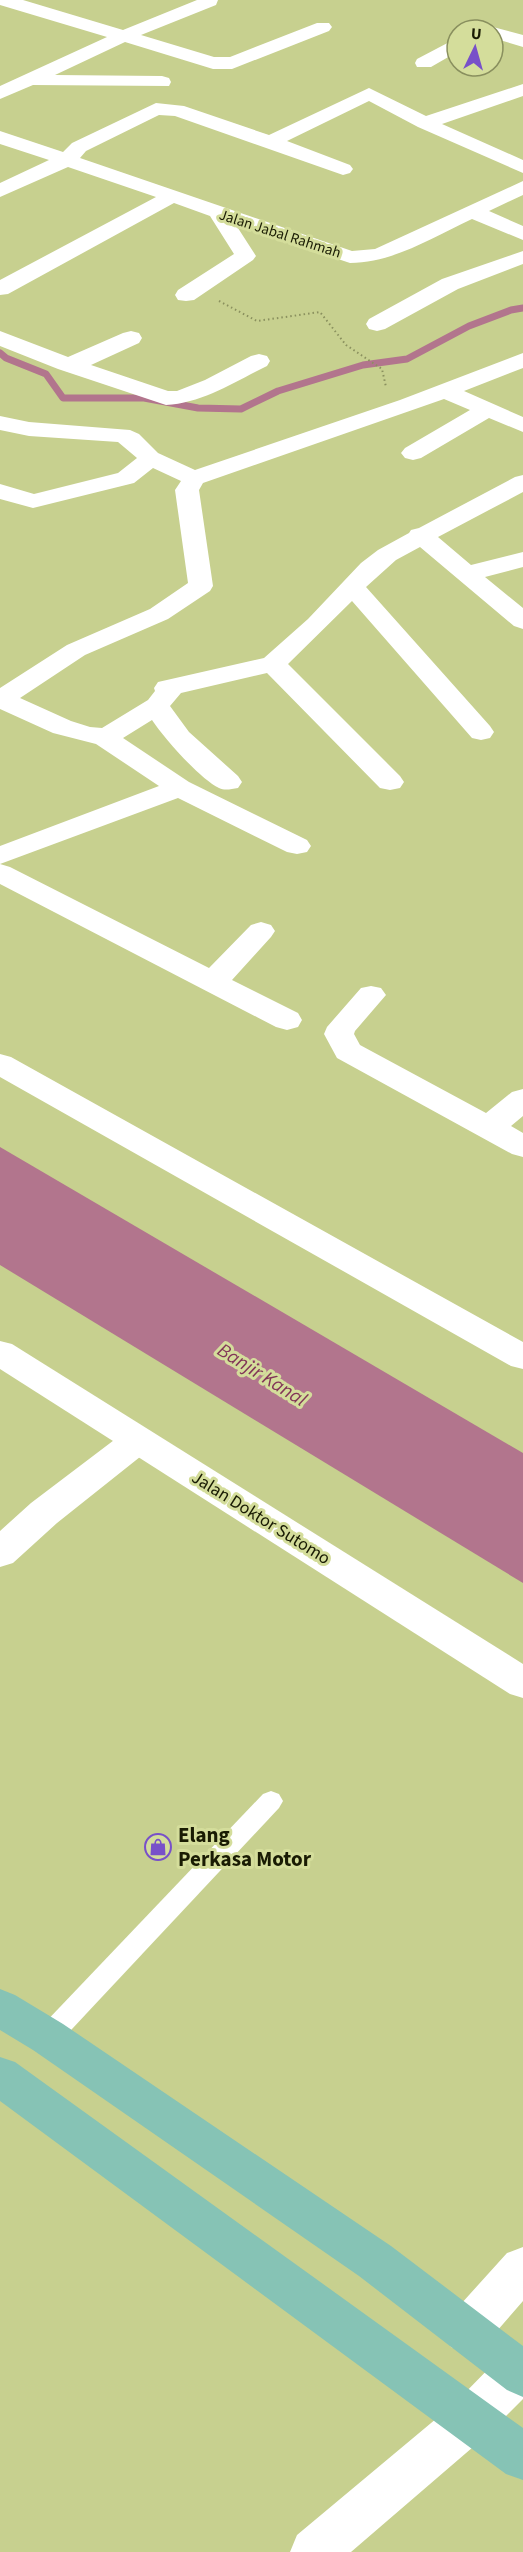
<svg xmlns="http://www.w3.org/2000/svg" width="523" height="2552" font-family="'Source Sans 3',sans-serif">
<rect width="100%" height="100%" fill="#c7d08f"/>
<path fill="#b2758d" d="M0,1147L523,1453V1583L0,1265Z"/>
<g fill="none" stroke-linecap="round" stroke-linejoin="round">
<path stroke="#b2758d" stroke-width="7" d="M0,353L6,358L46,374L63,398H144L198,408L241,409L278,391L363,365L407,359L469,326L511,310L523,308"/>
<path stroke="#8a905e" stroke-width="2" stroke-dasharray="1.5 3" stroke-linecap="butt" d="M219,301L257,321L320,312L346,345L382,369L386,387"/>
<path fill="#fff" fill-rule="evenodd" d="M271,1791L279,1794L283,1801L279,1808L57,2045L48,2048L39,2045L36,2037L39,2029L263,1794Z"/>
<path fill="#fff" fill-rule="evenodd" d="M0,0H23L123,30L197,0H218L216,5L141,35L214,57H230L317,23H329L332,27L329,31L232,69H213L125,42L55,75L162,76L169,78L171,82L169,86L33,85L0,99V86L107,37L0,5Z
M493,27L523,35V47L493,38V30H485Z
M457,38V52L431,67H417L415,63L417,59Z
M523,84V96L442,124L523,160V173L418,127L369,101L287,141L350,165L353,169L350,173L343,175L175,116L159,115L86,151L80,158L352,251L375,249L523,181V195L489,211L523,226V240L472,219C433,237 393,263 350,263L236,225L256,256L253,260L194,300L186,301L178,300L175,295L178,290L234,254L210,216L174,203L8,294L0,295V280L156,197L68,167L0,197V183L49,160L0,144V131L63,152L72,143L156,103L184,106L269,135L369,88L426,116Z
M523,251V264L458,289L385,329L377,331L369,329L366,324L369,319L442,279Z
M0,331L68,357L123,333L131,331L139,333L142,338L139,343L91,365L168,391H177L205,380L251,356L259,354L267,356L270,361L267,366C234,382 203,403 166,405L58,369L0,346Z
M523,353V368L464,391L523,417V432L489,418L421,458L413,460L405,458L401,453L405,448L470,410L444,399L203,483L199,490L213,586L210,591L168,619L85,655L20,698L71,721L90,727L102,728L148,700L155,691L154,688L158,682L264,658L308,619L361,563L378,550L409,533L411,530L419,528L515,477L523,475V492L438,537L471,565L523,552V567L485,577L523,608V629L514,626L420,547L396,560L366,587L490,726L494,732L490,738L481,740L472,738L352,601L288,664L400,776L404,782L400,788L390,790L380,788L267,673L181,693L170,706L189,732L238,776L242,782L238,788C231,789 225,791 219,788C200,779 164,738 152,720L123,738L189,782L307,840L311,846L307,852L297,854L287,852L178,798L0,864V846L159,786L96,744L53,733L0,709V688L67,645L150,609L188,583L175,490L181,481L153,468L134,483L33,508L0,499V484L34,494L118,473L137,458L118,442L29,436L0,430V416L29,422L130,430L139,434L158,453L195,470L400,400Z
M0,864L10,867L209,968L251,925L261,922L271,925L275,931L271,937L232,980L298,1013L302,1020L298,1027L287,1030L276,1027L0,884Z
M371,986L381,988L386,995L355,1031L354,1034L360,1045L486,1113L512,1092L523,1089V1116L511,1126L523,1133V1157L512,1154L337,1058L324,1034L327,1027L361,988Z
M0,1054L11,1057L523,1342V1369L511,1366L0,1077Z
M138,1427L150,1431L155,1440L150,1449L57,1523L13,1563L0,1567V1531L31,1503L126,1431Z
M523,2247V2301L483,2347L467,2353L451,2347L444,2331L451,2315L507,2253Z
M518,2348L523,2350V2399L487,2435L351,2552H290L297,2535L455,2403L502,2355Z"/>
<path fill="#fff" fill-rule="evenodd" d="M0,1341L12,1344L523,1664V1698L510,1694L0,1369Z"/>
<path fill="#86c3b5" fill-rule="evenodd" d="M0,1989L15,1995L63,2024L391,2246L523,2346V2397L507,2390L359,2276L33,2050L0,2030Z
M0,2057L15,2062L523,2428V2480L506,2474L0,2101Z"/>
</g>
<defs>
<symbol id="shop-ring" viewBox="-11 -11 22 22"><circle r="9.5" fill="#d4dd9b" stroke="#7850c9" stroke-width="1.5"/><path d="M-5-2.5h2.3a2.7 3.5 0 0 1 5.4 0H5L5.5 6h-11ZM-1.5-2.5h3a1.5 2.3 0 0 0-3 0Z" fill="#7850c9"/></symbol>
</defs>
<g fill-rule="evenodd">
<use href="#shop-ring" x="143" y="1832" width="30" height="30"/>
</g>
<g text-anchor="middle" dominant-baseline="central" stroke-width="6" stroke-linejoin="round" paint-order="stroke">
<g font-size="15" fill="#191b03" stroke="#d4dd9b">
<text transform="translate(280 234) rotate(18)">Jalan Jabal Rahmah</text>
</g>
<g font-size="18" fill="#191b03" stroke="#d4dd9b">
<text transform="translate(261 1518) rotate(32)">Jalan Doktor Sutomo</text>
</g>
<g font-size="20" font-style="italic" fill="#823658" stroke="#d4dd9b">
<text transform="translate(262 1375) rotate(32)">Banjir Kanal</text>
</g>
<g font-size="21" font-weight="bold" fill="#191b03" stroke="#d4dd9b" text-anchor="start">
<text x="178" y="1835">Elang<tspan x="178" dy="24">Perkasa Motor</tspan></text>
</g>
</g>
<g transform="translate(475 48) rotate(5)"><circle r="28" fill="#d4dd9b" stroke="#898f5e" stroke-width="1.5"/>
<path d="M0-4.5L10 22L0 15L-10 22Z" fill="#7850c9"/>
<text y="-9" font-size="16" font-weight="bold" text-anchor="middle" fill="#191b03">U</text>
</g>
</svg>
